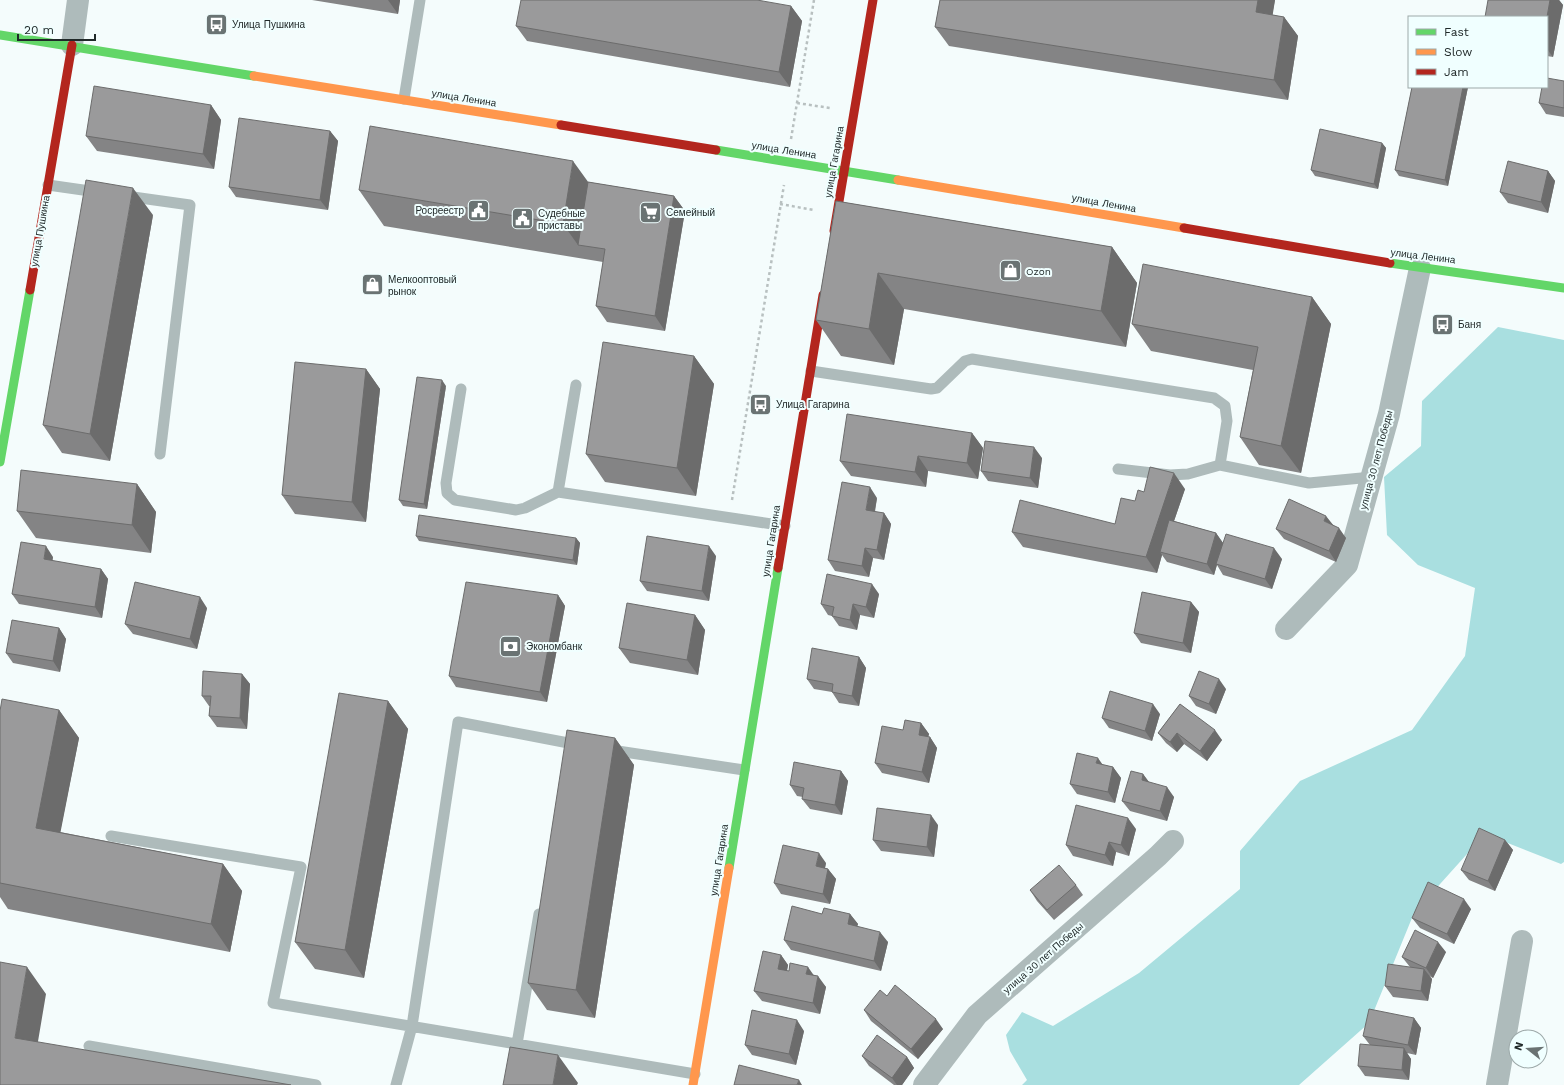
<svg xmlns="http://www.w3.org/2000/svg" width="1564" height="1085" font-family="'Work Sans',sans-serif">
<rect width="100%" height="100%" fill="#f4fcfc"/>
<path fill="#a9dfe0" d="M1498,327L1564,340V862L1561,864L1485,834L1414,913L1369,1023L1299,1085H1022L1027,1080L1010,1051L1006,1035L1022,1012L1053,1026L1139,973L1240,889V851L1300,781L1412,730L1465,656L1475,588L1418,565L1387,535L1384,477L1421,446L1422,401Z"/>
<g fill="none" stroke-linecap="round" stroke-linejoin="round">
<path stroke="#b8c0c0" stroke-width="2.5" stroke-dasharray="3 3" stroke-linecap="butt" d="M797,103L830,108
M791,139L814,0
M780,204L814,210
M732,500L784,185"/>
<path stroke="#aebbbb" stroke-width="11" d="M404,99L420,0
M48,185L97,192
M126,196L190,205L160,454
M811,371L931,389L937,388L965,361L972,359L1214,398L1225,406L1227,421L1220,465L1309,483L1372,477
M461,389L446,483L447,493L455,500L516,510L525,508L558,492L785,526
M1118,469L1170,475L1188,474L1220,465
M558,492L576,385
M611,750L744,770
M111,836L301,867L273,1003L695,1074
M517,1044L539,914
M89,1046L316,1085
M396,1085L412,1026L458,722L579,745"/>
<path stroke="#aebbbb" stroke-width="22" d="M72,45L78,0
M1286,629L1347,565L1389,414L1420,268
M924,1085L977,1015L1158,856L1173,841
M1497,1085L1522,941"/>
<path stroke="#63d668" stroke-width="9" d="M0,35L254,76
M716,150L898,180
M1390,263L1564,288
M0,462L30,290
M729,868L778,568"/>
<path stroke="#ff974d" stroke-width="9" d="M254,76L561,125
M898,180L1184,228
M693,1085L729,868"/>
<path stroke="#b3261e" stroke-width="9" d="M561,125L716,150
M1184,228L1390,263
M834,231L873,0
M30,290L72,45
M778,568L823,295"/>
</g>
<path fill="#848485" d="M312,0H400L398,14Z
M940,0H1275L1272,15L1284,17L1298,36L1288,100L949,46L935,27Z
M1488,0H1559L1563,5L1553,57L1547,56V17Z
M791,6L802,21L790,87L527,41L516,26Z
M1564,81V117L1546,114L1539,103Z
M1412,87H1468L1448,186L1399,176L1395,170Z
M211,105L221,120L214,169L97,151L86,136Z
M330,131L338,141L328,210L236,197L229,187Z
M1382,143L1386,148L1378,189L1315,176L1311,170Z
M1548,171L1555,181L1548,213L1508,203L1500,192Z
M588,182L674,196L685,211L665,331L607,322L596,306L603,262L384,226L359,190Z
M836,201L1112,247L1137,283L1126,347L904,309L894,365L841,356L816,320Z
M153,215L110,461L62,453L43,425Z
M1312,297L1331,324L1301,473L1259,465L1240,437L1253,370L1151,351L1132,324Z
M694,356L714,384L696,496L605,482L586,454Z
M366,369L380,389L366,522L295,514L282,495Z
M446,386L427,509L403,506L399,500Z
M972,433L983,448L978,479L928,471L926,487L851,476L840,461Z
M1042,458L1038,488L988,481L981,471Z
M137,484L156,512L151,553L36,538L17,511Z
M1185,489L1174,521L1216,533L1223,543L1282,559L1272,589L1223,575L1217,565L1214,575L1167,562L1162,555L1157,573L1023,547L1012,532L1115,524L1144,492Z
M877,498L875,512L884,513L891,524L884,560L873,558L869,577L835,571L828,560Z
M1333,525L1346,538L1336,562L1284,539L1276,529Z
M416,536L576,538L580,543L577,565L419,541Z
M716,556L709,601L647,591L640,581Z
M53,557L52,561L101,569L108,579L102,618L19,604L12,594Z
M879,594L874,618L860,615L857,630L839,626L832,616L828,615L821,604Z
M558,595L565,606L547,702L456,687L449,676Z
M1191,602L1199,612L1191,653L1141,643L1134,633Z
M207,608L197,649L133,634L125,624Z
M695,615L705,630L698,675L630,663L619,648Z
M59,628L66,639L60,672L13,663L6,653Z
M859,657L866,668L859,706L839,703L832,692L814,689L807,679Z
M242,674L250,684L247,729L217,727L209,716L210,706H209L202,696Z
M1226,689L1216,714L1196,706L1189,696Z
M388,701L408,729L364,978L315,969L295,942Z
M1180,704L1222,740L1207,761L1184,744L1177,752L1166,743L1158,733Z
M59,710L79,738L60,832L223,864L242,891L230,952L8,909L0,897V711Z
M1160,714L1152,741L1109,728L1102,718Z
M921,723L929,734L928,737H930L937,748L929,783L882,773L875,763L903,730Z
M615,738L634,765L595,1018L547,1010L528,983Z
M1103,765L1113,767L1121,778L1115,803L1077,794L1070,784Z
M841,771L848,781L842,815L810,809L802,799L803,797L797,796L790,785Z
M1143,774L1149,782L1174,797L1167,821L1130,811L1122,801Z
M938,825L934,857L881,851L873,840Z
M1136,829L1129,856L1116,852L1113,866L1073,856L1066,845Z
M1505,840L1513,850L1495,891L1469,880L1461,870Z
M826,863L825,868L828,869L836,879L830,904L781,894L774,883Z
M1076,885L1083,895L1054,920L1037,901L1030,890Z
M1471,909L1454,944L1420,928L1412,918Z
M822,914H850L858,924L857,926L888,942L881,971L791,950L784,940Z
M1446,952L1433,978L1429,976L1432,979L1428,1001L1393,997L1385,986L1410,967L1402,957Z
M781,955L788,965L787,971L814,975L826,987L820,1014L762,1001L754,991Z
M887,996L943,1029L918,1059L871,1021L864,1010Z
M1414,1018L1421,1028L1416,1055L1407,1053L1411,1059L1409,1080L1365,1076L1358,1066L1370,1045L1363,1036Z
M804,1031L796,1065L752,1055L745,1045Z
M862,1056L907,1057L914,1068L902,1085H894L869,1066Z"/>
<path fill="#6c6c6c" d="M388,0H400L398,14Z
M1258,0H1275L1270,32L1256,12Z
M1550,0H1559L1563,5L1553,57L1547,49V17Z
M791,6L802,21L790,87L779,72Z
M1284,17L1298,36L1288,100L1274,80Z
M1463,87H1468L1448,186L1445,180Z
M211,105L221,120L214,169L203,154Z
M330,131L338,141L328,210L320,200Z
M1382,143L1386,148L1378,189L1374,184Z
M573,161L599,197L578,245L563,224Z
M1548,171L1555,181L1548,213L1541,202Z
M133,188L153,215L110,461L90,434Z
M674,196L685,211L665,331L655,316Z
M1112,247L1137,283L1126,347L1101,311Z
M878,273L904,309L894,365L869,329Z
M1312,297L1331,324L1301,473L1281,446Z
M694,356L714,384L696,496L677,468Z
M366,369L380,389L366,522L352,502Z
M442,380L446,386L427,509L424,504Z
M972,433L983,448L978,479L967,463Z
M1034,447L1042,458L1038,488L1030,478Z
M918,456L928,471L926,487L915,472Z
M1174,473L1185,489L1163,553L1160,552L1162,555L1157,573L1146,557Z
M137,484L156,512L151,553L132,525Z
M870,487L877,498L873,520L866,510Z
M884,513L891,524L884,560L877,550Z
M1326,516L1334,526L1324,521Z
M1339,528L1346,538L1336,562L1329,551Z
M1216,533L1223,543L1214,575L1207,564Z
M576,538L580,543L577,565L573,560Z
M46,546L53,557L51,570L44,559Z
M709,546L716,556L709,601L702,591Z
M865,548L873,558L869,577L862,566Z
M1274,548L1282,559L1272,589L1265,579Z
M101,569L108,579L102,618L95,607Z
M872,584L879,594L874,618L866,607Z
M558,595L565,606L547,702L540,692Z
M200,597L207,608L197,649L190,639Z
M1191,602L1199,612L1191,653L1183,643Z
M853,604L860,615L857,630L850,620Z
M695,615L705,630L698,675L687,660Z
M59,628L66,639L60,672L53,661Z
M859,657L866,668L859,706L852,696Z
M242,674L250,684L247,729L240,718Z
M1219,679L1226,689L1216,714L1209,704Z
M388,701L408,729L364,978L345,950Z
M1153,704L1160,714L1152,741L1145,731Z
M59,710L79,738L56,855L36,828Z
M921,723L929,734L926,745L919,735Z
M1215,730L1222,740L1207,761L1200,751Z
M1177,733L1184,744L1177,752L1170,742Z
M930,737L937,748L929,783L922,772Z
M615,738L634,765L595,1018L576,990Z
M1098,758L1105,768L1096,763Z
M1113,767L1121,778L1115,803L1108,792Z
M841,771L848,781L842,815L835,805Z
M1143,774L1151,785L1142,780Z
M1167,787L1174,797L1167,821L1160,811Z
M931,815L938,825L934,857L927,847Z
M1128,818L1136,829L1129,856L1121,845Z
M1505,840L1513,850L1495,891L1488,881Z
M1109,842L1116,852L1113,866L1105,855Z
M819,853L826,863L823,877L816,866Z
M223,864L242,891L230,952L211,924Z
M828,869L836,879L830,904L823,894Z
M1464,899L1471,909L1454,944L1447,934Z
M850,914L858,924L855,934L848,924Z
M880,932L888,942L881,971L874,961Z
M1438,942L1446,952L1433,978L1426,968Z
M781,955L788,965L785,980L778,969Z
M27,967L46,994L34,1065L15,1038Z
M808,967L815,977L806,974Z
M1424,969L1432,979L1428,1001L1421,991Z
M818,976L826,987L820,1014L813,1003Z
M1414,1018L1421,1028L1416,1055L1408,1045Z
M936,1019L943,1029L918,1059L911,1049Z
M797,1020L804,1031L796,1065L789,1054Z
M1404,1048L1411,1059L1409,1080L1402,1070Z
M558,1055L578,1083L577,1085H553Z
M907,1057L914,1068L902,1085H897L892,1078Z
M799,1080L802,1085H797Z"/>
<path fill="#9a9a9b" stroke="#6c6c6c" d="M521,0H757L791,6L779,72L516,26Z
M940,0H1258L1256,12L1284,17L1274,80L935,27Z
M1488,0H1550L1547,17H1485Z
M1547,78L1564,81V108L1539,103L1542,87H1547Z
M94,86L211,105L203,154L86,136Z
M1412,87H1463L1445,180L1395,170Z
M239,118L330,131L320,200L229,187Z
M370,126L573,161L563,224L359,190Z
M1320,129L1382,143L1374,184L1311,170Z
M1508,161L1548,171L1541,202L1500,192Z
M86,180L133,188L90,434L43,425Z
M588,182L674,196L655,316L596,306L605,249L578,245Z
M836,201L1112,247L1101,311L878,273L869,329L816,320Z
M1143,264L1312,297L1281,446L1240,437L1258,347L1132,324Z
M603,342L694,356L677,468L586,454Z
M295,362L366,369L352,502L282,495Z
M417,377L442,380L424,504L399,500Z
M847,414L972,433L967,463L918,456L915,472L840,461Z
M985,441L1034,447L1030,478L981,471Z
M1150,467L1174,473L1146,557L1012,532L1020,500L1115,524L1121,498L1135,501L1138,490L1144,492Z
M21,470L137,484L132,525L17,511Z
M842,482L870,487L866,510L884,513L877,550L865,548L862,566L828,560Z
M1289,499L1326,516L1324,521L1339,528L1329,551L1276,529Z
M419,515L576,538L573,560L416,536Z
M1169,520L1216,533L1207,564L1160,552Z
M1226,534L1274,548L1265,579L1216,564Z
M647,536L709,546L702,591L640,581Z
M21,542L46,546L44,559L101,569L95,607L12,594Z
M827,574L872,584L866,607L853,604L850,620L832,616L834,607L821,604Z
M135,582L200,597L190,639L125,624Z
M466,582L558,595L540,692L449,676Z
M1142,592L1191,602L1183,643L1134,633Z
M627,603L695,615L687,660L619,648Z
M12,620L59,628L53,661L6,653Z
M812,648L859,657L852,696L832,692L833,684L807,679Z
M203,671L242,674L240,718L209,716L211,696H202Z
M1199,671L1219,679L1209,704L1189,696Z
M1110,691L1153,704L1145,731L1102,718Z
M339,693L388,701L345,950L295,942Z
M2,699L59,710L36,828L223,864L211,924L0,883V711Z
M1180,704L1215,730L1200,751L1177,733L1170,742L1158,733Z
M905,720L921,723L919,735L930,737L922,772L875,763L882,726L903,730Z
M567,730L615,738L576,990L528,983Z
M1077,753L1098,758L1096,763L1113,767L1108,792L1070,784Z
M794,762L841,771L835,805L802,799L804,788L790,785Z
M1131,771L1143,774L1142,780L1167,787L1160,811L1122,801Z
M1076,805L1128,818L1121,845L1109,842L1105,855L1066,845Z
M877,808L931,815L927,847L873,840Z
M1479,828L1505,840L1488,881L1461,870Z
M783,845L819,853L816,866L828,869L823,894L774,883Z
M1059,865L1076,885L1047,910L1030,890Z
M1428,882L1464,899L1447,934L1412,918Z
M792,906L822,914L824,908L850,914L848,924L880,932L874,961L784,940Z
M1415,930L1438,942L1426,968L1402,957Z
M763,951L781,955L778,969L789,971L790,963L808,967L806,974L818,976L813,1003L754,991Z
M0,962L27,967L15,1038L291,1085H0Z
M1388,964L1424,969L1421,991L1385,986Z
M895,985L936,1019L911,1049L864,1010L880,990L887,996Z
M1369,1009L1414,1018L1408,1045L1363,1036Z
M752,1010L797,1020L789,1054L745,1045Z
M877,1035L907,1057L892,1078L862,1056Z
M1360,1044L1404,1048L1402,1070L1358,1066Z
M510,1047L558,1055L553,1085H503Z
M739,1065L799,1080L797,1085H734Z"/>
<defs>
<symbol id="bus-square" viewBox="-11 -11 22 22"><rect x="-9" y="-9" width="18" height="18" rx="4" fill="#6a7373" stroke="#f0ffff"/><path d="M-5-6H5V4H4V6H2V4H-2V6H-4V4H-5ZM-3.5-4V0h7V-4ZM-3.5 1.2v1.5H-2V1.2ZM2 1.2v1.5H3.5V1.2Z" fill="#fff"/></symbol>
<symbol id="civic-square" viewBox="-11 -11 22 22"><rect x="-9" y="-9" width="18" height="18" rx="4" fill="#6a7373" stroke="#f0ffff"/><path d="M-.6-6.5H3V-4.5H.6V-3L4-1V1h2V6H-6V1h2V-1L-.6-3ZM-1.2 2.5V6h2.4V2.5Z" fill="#fff"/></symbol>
<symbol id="supermarket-square" viewBox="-11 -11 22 22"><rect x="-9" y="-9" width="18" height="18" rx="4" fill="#6a7373" stroke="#f0ffff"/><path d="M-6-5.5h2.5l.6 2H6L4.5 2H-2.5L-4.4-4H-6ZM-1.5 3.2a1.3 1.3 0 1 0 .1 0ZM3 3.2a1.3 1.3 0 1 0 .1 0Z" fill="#fff"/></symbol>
<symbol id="shop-square" viewBox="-11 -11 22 22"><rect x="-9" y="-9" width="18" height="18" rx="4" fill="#6a7373" stroke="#f0ffff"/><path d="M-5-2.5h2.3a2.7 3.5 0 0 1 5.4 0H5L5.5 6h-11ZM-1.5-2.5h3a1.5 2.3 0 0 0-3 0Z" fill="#fff"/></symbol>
<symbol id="bank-square" viewBox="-11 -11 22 22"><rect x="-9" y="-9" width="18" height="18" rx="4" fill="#6a7373" stroke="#f0ffff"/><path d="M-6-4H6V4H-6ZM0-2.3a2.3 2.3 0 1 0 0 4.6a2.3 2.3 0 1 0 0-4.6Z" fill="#fff"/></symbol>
</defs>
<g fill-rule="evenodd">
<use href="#bus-square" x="204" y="12" width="25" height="25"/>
<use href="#civic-square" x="466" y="198" width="25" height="25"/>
<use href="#supermarket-square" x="638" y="200" width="25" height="25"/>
<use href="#civic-square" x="510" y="206" width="25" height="25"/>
<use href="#shop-square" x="998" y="258" width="25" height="25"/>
<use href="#shop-square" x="360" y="272" width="25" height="25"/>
<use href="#bus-square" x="1430" y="312" width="25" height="25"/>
<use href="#bus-square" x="748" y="392" width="25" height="25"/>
<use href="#bank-square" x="498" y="634" width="25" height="25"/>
</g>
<g text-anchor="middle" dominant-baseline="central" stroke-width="4" stroke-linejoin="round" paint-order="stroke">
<g font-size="10" fill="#202929" stroke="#f0ffff" text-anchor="start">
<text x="232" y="24">Улица Пушкина</text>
<text x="464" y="210" text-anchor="end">Росреестр</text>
<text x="666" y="212">Семейный</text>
<text x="538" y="213">Судебные<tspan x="538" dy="12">приставы</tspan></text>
<text x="1026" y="271">Ozon</text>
<text x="388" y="279">Мелкооптовый<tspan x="388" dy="12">рынок</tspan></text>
<text x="1458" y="324">Баня</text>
<text x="776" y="404">Улица Гагарина</text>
<text x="526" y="646">Экономбанк</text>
</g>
<g font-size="10" fill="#202929" stroke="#f0ffff">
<text transform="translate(464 98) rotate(9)">улица Ленина</text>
<text transform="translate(784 150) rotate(9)">улица Ленина</text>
<text transform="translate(834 162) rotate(-80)">улица Гагарина</text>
<text transform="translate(1104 203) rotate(10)">улица Ленина</text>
<text transform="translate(40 231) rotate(-80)">улица Пушкина</text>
<text transform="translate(1423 256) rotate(7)">улица Ленина</text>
<text transform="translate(1376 460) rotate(-75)">улица 30 лет Победы</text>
<text transform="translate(771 541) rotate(-81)">улица Гагарина</text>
<text transform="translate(719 860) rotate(-81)">улица Гагарина</text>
<text transform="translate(1043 958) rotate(-41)">улица 30 лет Победы</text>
</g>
</g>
<rect x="1408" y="16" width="140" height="72" fill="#f0ffff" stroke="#9da9a9"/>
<rect x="1416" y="29" width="20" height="6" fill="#63d668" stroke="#9da9a9"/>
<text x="1444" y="36" font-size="12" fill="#202929">Fast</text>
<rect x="1416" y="49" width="20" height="6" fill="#ff974d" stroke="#9da9a9"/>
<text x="1444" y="56" font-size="12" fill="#202929">Slow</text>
<rect x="1416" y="69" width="20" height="6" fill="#b3261e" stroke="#9da9a9"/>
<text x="1444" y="76" font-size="12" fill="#202929">Jam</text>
<g transform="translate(1528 1049) rotate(287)"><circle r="19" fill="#f0ffff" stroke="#9da9a9"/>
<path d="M0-3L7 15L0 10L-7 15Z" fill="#6a7373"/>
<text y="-6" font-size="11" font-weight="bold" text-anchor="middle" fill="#202929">N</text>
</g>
<path d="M18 34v6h77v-6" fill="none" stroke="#202929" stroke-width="2"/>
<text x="24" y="34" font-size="12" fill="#202929" stroke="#f0ffff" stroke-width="3" paint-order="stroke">20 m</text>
</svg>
